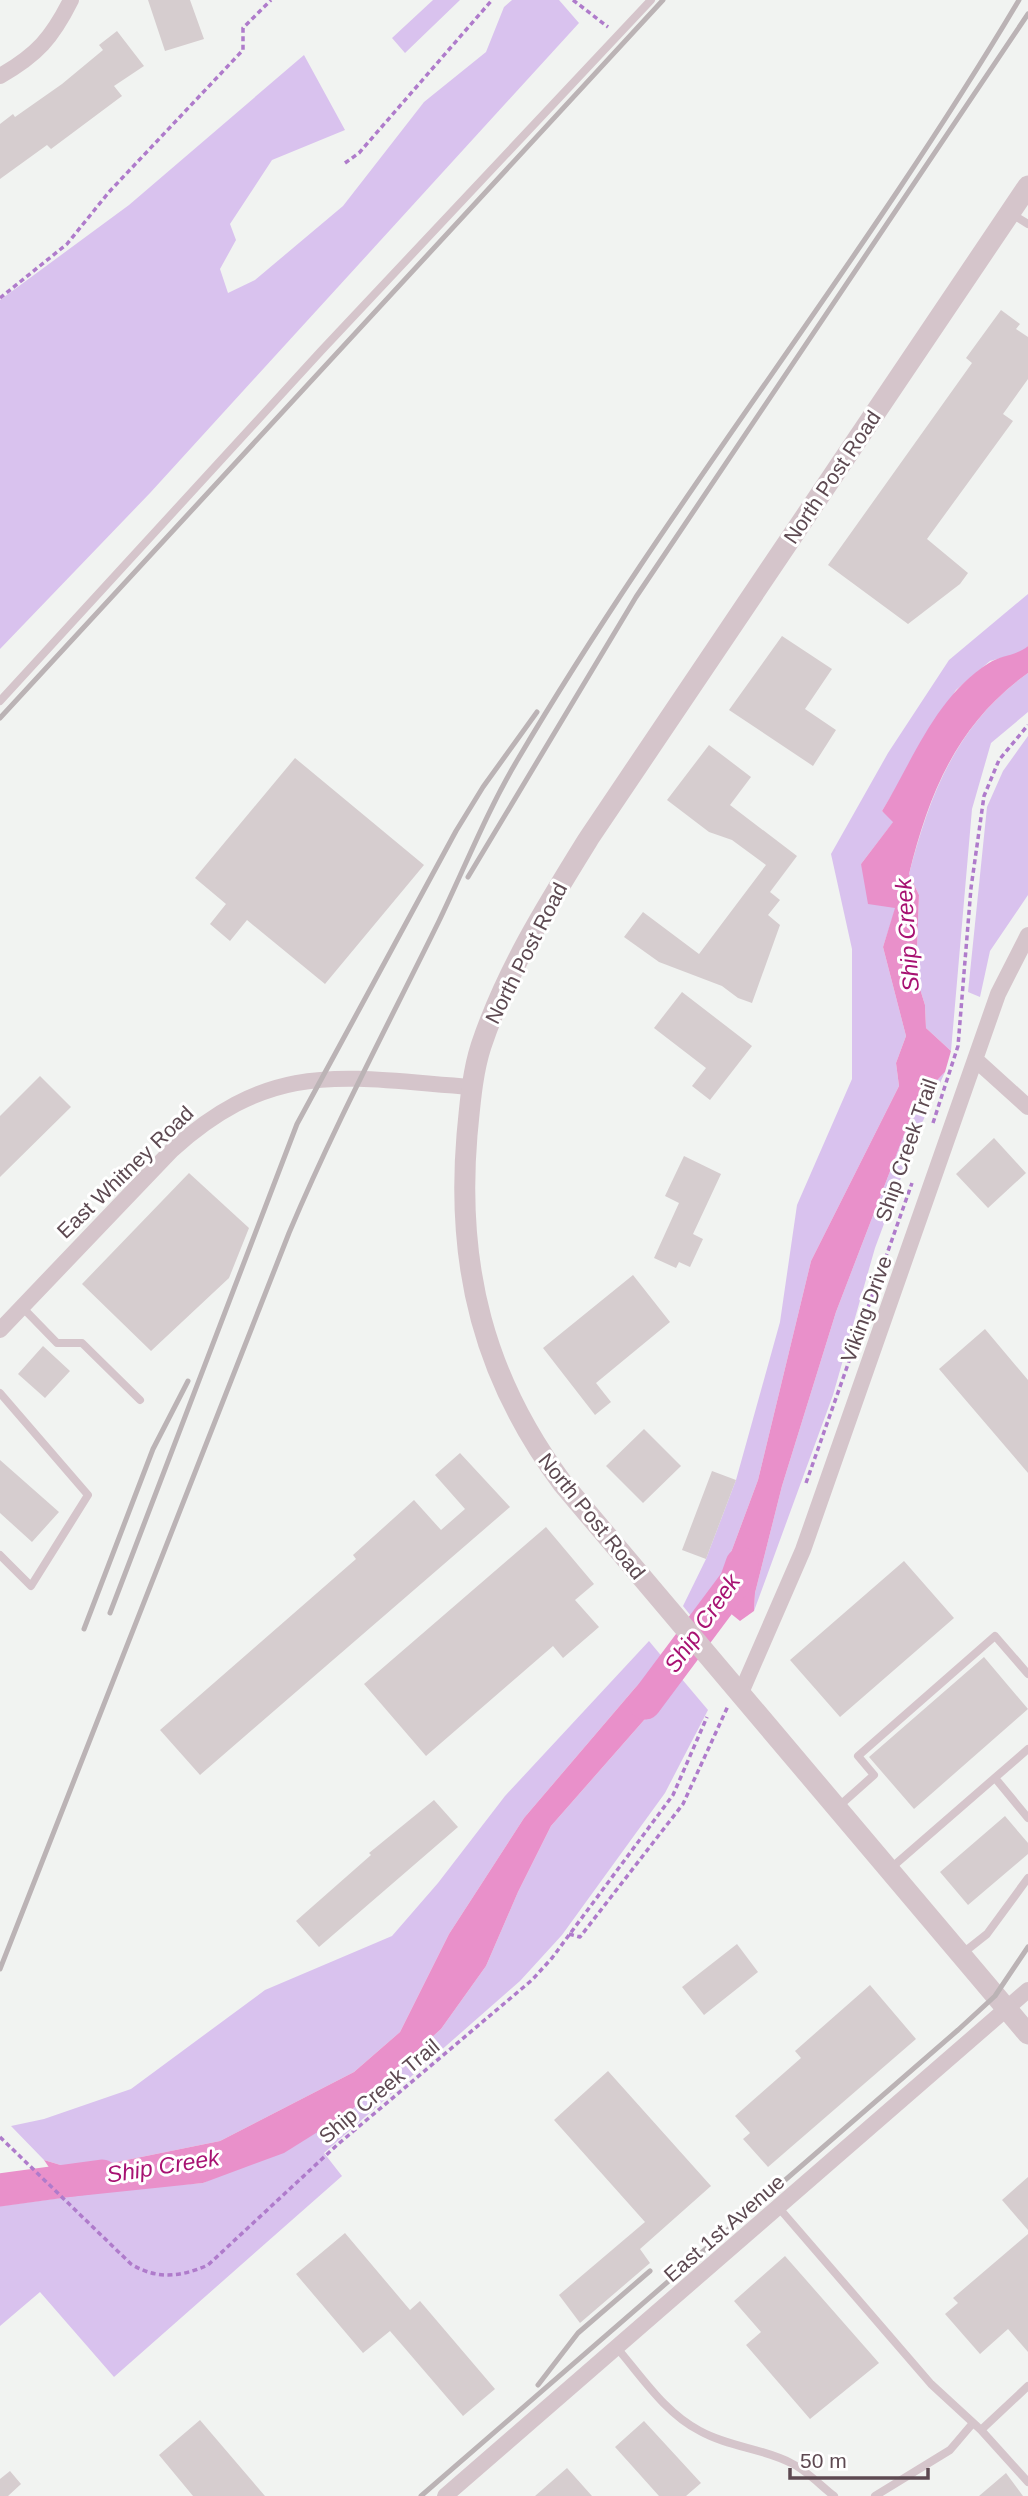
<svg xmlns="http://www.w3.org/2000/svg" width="1028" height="2496" font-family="Arial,sans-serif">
<rect width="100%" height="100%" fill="#f1f3f1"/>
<path fill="#d9c2ee" d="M433,0H460L405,53L392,38Z
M512,0H559L579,23L150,493L0,649V300L129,205L304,55L345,130L272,160L230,224L236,240L220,269L228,293L255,280L343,206L424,102L486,52L504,7Z
M1028,594V646L1020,653L990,661L956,690L882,811L894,821L861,864L896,907L883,947L906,1036L896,1063L899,1086L811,1261L758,1480L717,1590L691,1616L683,1606L706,1559L736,1480L780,1322L797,1205L852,1079V949L831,854L888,753L949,660Z
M1028,673V712L991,743L972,809L951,1051L926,1028L925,1005L916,976L919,895L909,874C930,793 957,724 1028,673Z
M1028,736V895L990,951L980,997L968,992L987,807L1003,771Z
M945,1072L918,1132L875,1248L833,1395L754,1611L755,1593L782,1486L836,1312L917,1101Z
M649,1641L664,1659L635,1688L524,1818L449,1934L400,2032L354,2072L220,2141L77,2170L44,2160L11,2126L44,2119L131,2089L265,1990L392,1936L438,1883L505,1796Z
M681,1678L708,1710L665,1793L562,1935L520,1981L324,2153L342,2176L114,2377L40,2292L0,2326V2206L128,2189L203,2183L348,2113L441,2029L486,1966L518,1892L551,1826Z"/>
<path fill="#e990ca" d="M1028,646V673C957,724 929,793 909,874L919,895L916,976L925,1005L926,1028L951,1051L945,1072L917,1101L836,1312L782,1486L755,1593L754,1611L740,1621L710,1597L717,1590L758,1480L811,1261L899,1086L896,1063L906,1036L883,947L895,908L868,904L861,864L893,822L882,811C913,760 936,696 989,663C1001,655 1016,656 1028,646Z
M664,1659L681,1678L551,1826L518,1892L486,1966L441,2029L348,2113L284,2153L203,2183L69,2197L44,2160L77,2170L220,2141L354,2072L400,2032L449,1934L524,1818L635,1688Z"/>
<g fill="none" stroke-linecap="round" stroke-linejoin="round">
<path stroke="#e990ca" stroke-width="33" d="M645,1703L736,1581L742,1564
M0,2190L102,2176"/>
</g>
<path fill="#d6cdcf" d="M148,0H190L204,39L165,51Z
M117,31L144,66L114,86L122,96L51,149L47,145L0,179V124L13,114L15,117L62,84L103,50L99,45Z
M1001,310L1020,324L1016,329L1028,337V379L1003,414L1013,421L927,539L968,573L960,584L908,624L828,565L972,363L966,358Z
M782,636L832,669L805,709L836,730L813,766L729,710Z
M709,745L751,777L730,805L797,856L770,892L780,900L768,915L780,925L752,1003L738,998L722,986L659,962L624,937L643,912L699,954L766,865L732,840L709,832L667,800Z
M295,758L424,865L325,984L247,920L230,941L210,924L226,904L195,878Z
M682,992L752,1046L710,1100L692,1086L706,1068L654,1028Z
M40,1076L71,1107L0,1177V1116Z
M994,1138L1026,1173L988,1208L956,1174Z
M684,1156L721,1174L693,1234L703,1239L690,1267L679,1262L676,1268L654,1258L679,1203L665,1196Z
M189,1173L249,1228L229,1278L151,1351L82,1284Z
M633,1275L670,1322L596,1383L611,1402L595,1415L543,1348Z
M985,1329L1028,1380V1473L939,1369Z
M43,1346L70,1371L45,1398L18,1374Z
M644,1429L681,1466L643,1503L606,1466Z
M460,1453L510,1507L200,1775L160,1730L356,1559L353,1555L414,1500L441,1530L465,1509L435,1475Z
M0,1460L59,1512L32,1542L0,1513Z
M712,1471L736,1480L706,1559L682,1550Z
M546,1527L594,1584L575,1600L599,1627L563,1658L553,1646L426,1756L364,1684Z
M904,1561L954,1618L840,1717L790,1660Z
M984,1657L1028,1709L914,1809L869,1757Z
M434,1800L458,1827L319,1947L296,1921L371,1855L369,1853Z
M1005,1816L1028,1843V1854L968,1905L940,1872Z
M737,1944L758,1972L704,2015L682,1987Z
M870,1985L916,2039L768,2167L743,2139L750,2133L735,2116L801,2058L795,2051Z
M608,2071L711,2186L640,2249L650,2263L580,2323L559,2295L645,2222L554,2120Z
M1028,2177V2230L1002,2200Z
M345,2233L410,2310L420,2301L495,2389L463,2416L390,2331L363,2353L296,2274Z
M1028,2234V2352L1008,2329L980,2354L945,2314L958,2303L953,2298Z
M785,2256L879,2363L810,2419L746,2345L761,2332L734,2301Z
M200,2420L265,2496H193L159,2455Z
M644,2421L701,2483L686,2496H659L615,2447Z
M567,2468L592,2496H535Z
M10,2471L21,2484L8,2496H0V2479Z
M1006,2473L1023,2496H979Z"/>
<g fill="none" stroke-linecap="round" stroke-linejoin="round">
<path stroke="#af7bcb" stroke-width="3.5" stroke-dasharray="5 3.5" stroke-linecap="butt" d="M573,0L608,27
M345,163L359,153L492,0
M0,298L67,244L109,192L243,50V28L271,0
M933,1123L958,1046L971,888L984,796L999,760L1028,725
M806,1483L912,1183
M569,1934L580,1937L683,1804L728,1706
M0,2137L131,2264C157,2280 181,2277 208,2265L337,2145L532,1980L552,1958L673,1795L707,1717"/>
<path stroke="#d5c5cb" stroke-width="8" d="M1010,213L1028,224
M0,701L321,351L651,0
M22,1307L57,1343H82L140,1400
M0,1393L88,1495L31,1586L0,1555
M995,1778L1028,1818
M838,1807L874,1775L858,1756L995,1636L1028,1674
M891,1868L1028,1749
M963,1953L987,1934L1028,1878
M779,2208L931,2384L981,2430L1028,2482
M617,2348C642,2377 665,2413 700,2431C729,2447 762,2448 791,2463C806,2470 820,2485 834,2496
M981,2430L1028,2386
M875,2496L950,2450L973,2423"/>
<path stroke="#d5c5cb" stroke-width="16" d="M0,76C37,55 52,38 71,0
M976,1060L1028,1107
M0,1330L172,1150C274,1058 345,1078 472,1087
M740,1695L803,1550L998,994L1028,935
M445,2496L1028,1990"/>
<path stroke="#d5c5cb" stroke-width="21" d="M1028,186L589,838C548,904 506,971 481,1046C472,1074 470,1105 467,1135C456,1267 484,1378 563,1484L1028,2034"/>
<path stroke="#bbb3b5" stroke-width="5" d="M0,718L663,0
M468,877L636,597L1028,14
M110,1613L297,1124L456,831L483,787L537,712
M84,1629L153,1449L188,1381
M0,1969L289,1233C334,1126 388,1025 439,921C465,867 487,811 518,759C672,498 864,261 1019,0
M538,2385L578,2333L650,2271
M421,2496L958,2030L995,1996L1028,1947"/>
</g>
<g text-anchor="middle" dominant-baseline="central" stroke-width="6" stroke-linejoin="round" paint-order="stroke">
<g font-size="21" fill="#5d4951" stroke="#fff">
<text transform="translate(832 477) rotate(-56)">North Post Road</text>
<text transform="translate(526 953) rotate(-63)">North Post Road</text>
<text transform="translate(906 1150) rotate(-71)">Ship Creek Trail</text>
<text transform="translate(125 1172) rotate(-44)">East Whitney Road</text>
<text transform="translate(866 1309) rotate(-70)">Viking Drive</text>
<text transform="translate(592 1516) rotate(51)">North Post Road</text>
<text transform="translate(379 2091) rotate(-40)">Ship Creek Trail</text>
<text transform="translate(724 2228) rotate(-41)">East 1st Avenue</text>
</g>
<g font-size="23" font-style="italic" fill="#a71272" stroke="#fff">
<text transform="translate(907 935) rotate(-94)">Ship Creek</text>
<text transform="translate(702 1623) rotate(-55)">Ship Creek</text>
<text transform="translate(163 2166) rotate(-9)">Ship Creek</text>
</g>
</g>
<path d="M790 2468v10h138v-10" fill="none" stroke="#5d4951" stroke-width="3.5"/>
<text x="800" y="2468" font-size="21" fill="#5d4951" stroke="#ffffff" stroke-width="5" paint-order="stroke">50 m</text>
</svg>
